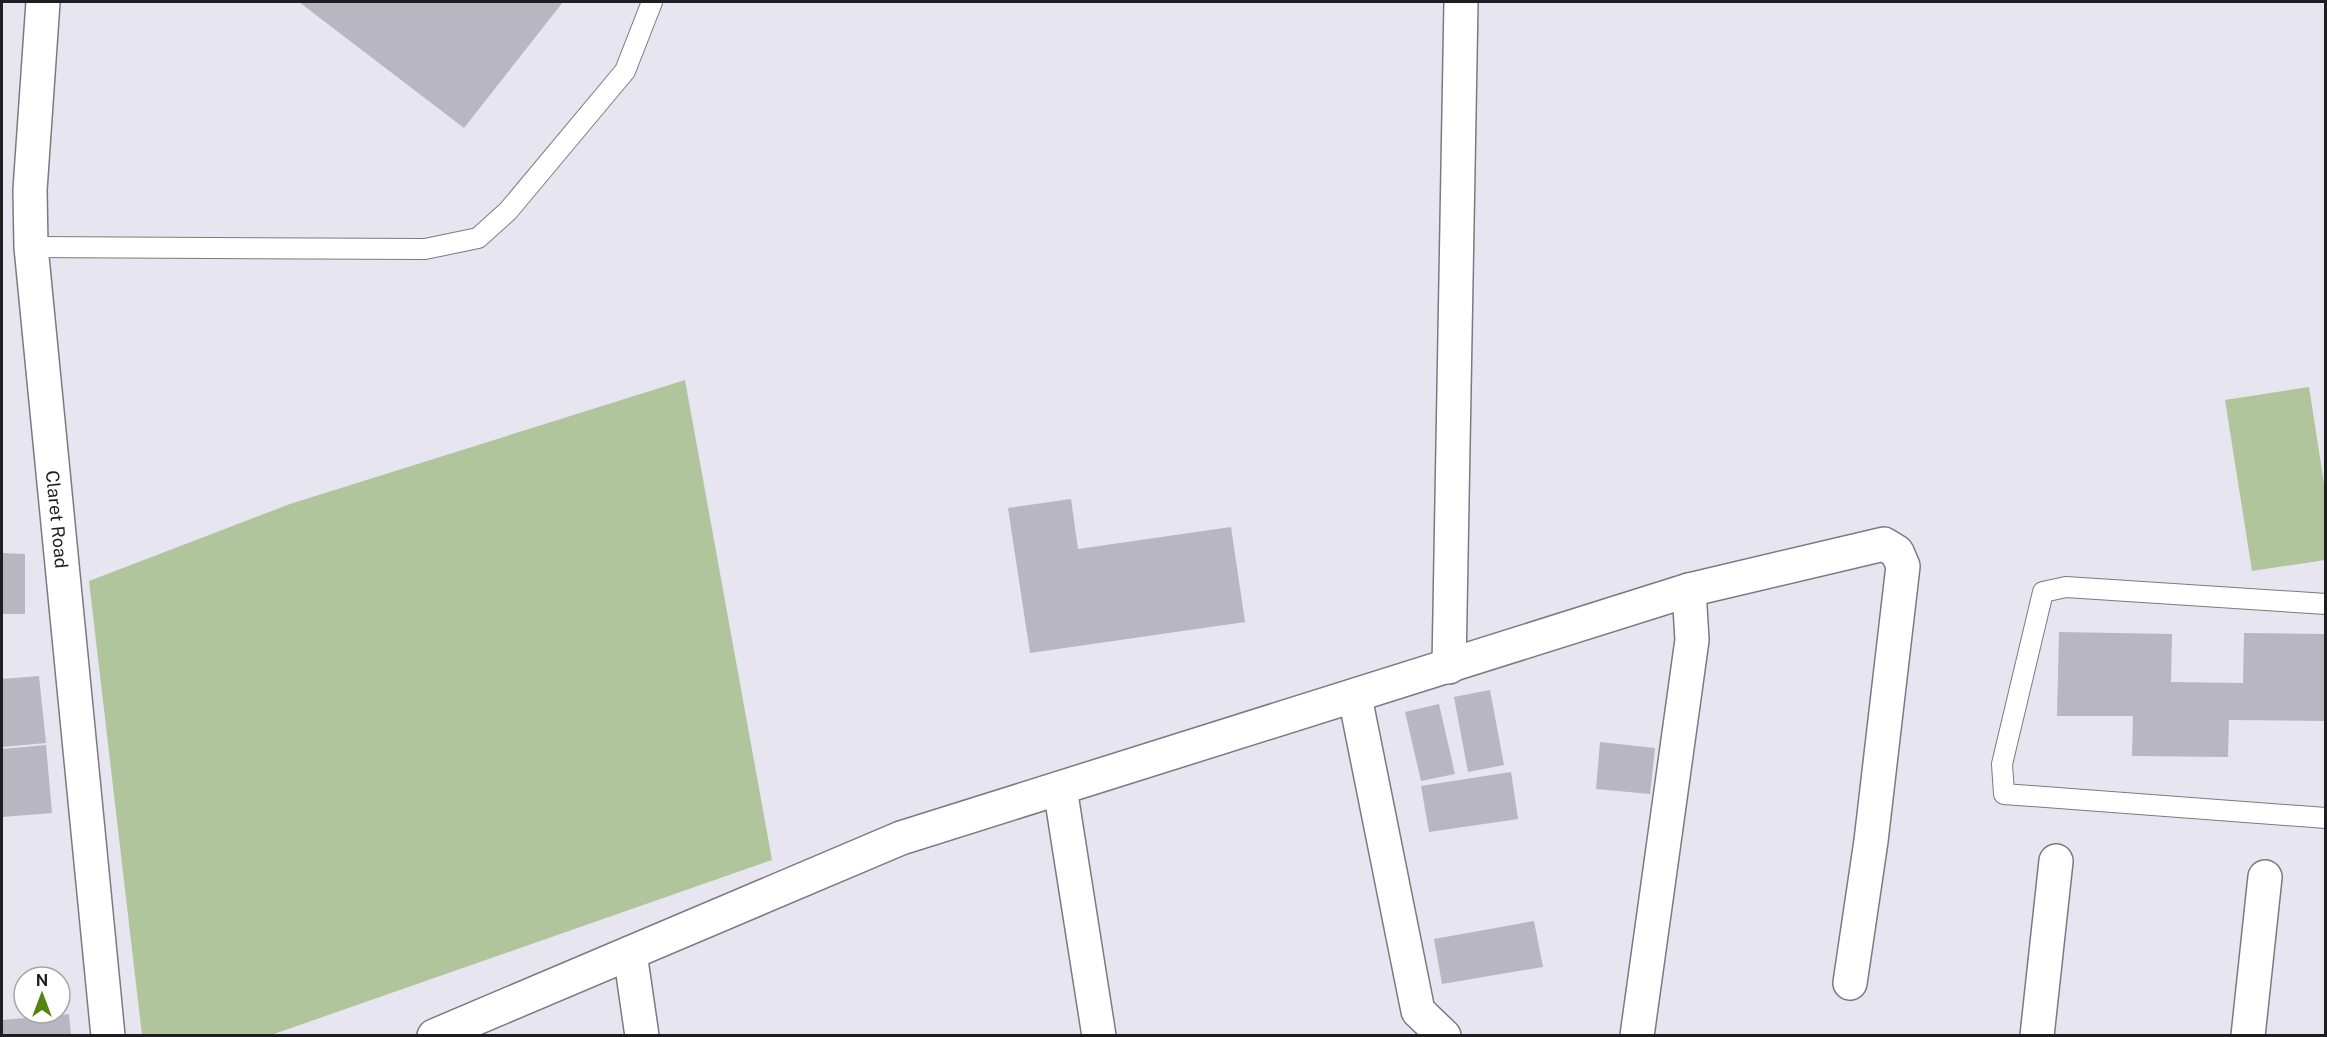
<svg xmlns="http://www.w3.org/2000/svg" width="2327" height="1037" font-family="'Public Sans',sans-serif">
<rect width="100%" height="100%" fill="#e7e5f0"/>
<path fill="#b0c59c" d="M685,380L772,860L271,1035H142L89,581L290,504Z
M2309,387L2325,490V560L2252,571L2225,400Z"/>
<path fill="#b8b6c1" d="M299,2H563L464,128Z
M1071,499L1078,549L1231,527L1245,622L1030,653L1008,508Z
M2,553L25,554V614H2Z
M2059,632L2172,634L2171,682L2243,683L2244,633L2326,634V721L2229,720L2228,757L2132,756L2133,716H2057Z
M39,676L46,743L2,747V679Z
M1490,690L1504,765L1468,772L1454,697Z
M1439,704L1455,774L1421,781L1405,712Z
M1600,742L1655,748L1650,794L1596,789Z
M46,745L52,813L2,817V749Z
M1511,772L1518,819L1429,832L1421,786Z
M1534,921L1543,967L1442,984L1434,939Z
M69,1014L71,1036H2V1020Z"/>
<g fill="none" stroke-linecap="round" stroke-linejoin="round">
<defs>
<path id="service" d="M31,247L425,249L478,238L508,211L625,71L652,2
M2326,604L2066,587L2043,592L2002,764L2004,794L2326,818"/>
<g id="minor">
<path id="s1" d="M43,2L30,190L31,247L108,1036"/>
<path d="M1449,667L1461,2"/>
<path d="M1355,697L1418,1011L1444,1036"/>
<path d="M1060,788L1099,1036"/>
<path d="M630,953L642,1036"/>
<path d="M434,1036L901,838L1689,590L1884,544L1897,552L1903,566L1871,841L1850,983"/>
<path d="M1637,1036L1692,640L1689,590"/>
<path d="M2037,1036L2056,861"/>
<path d="M2248,1036L2265,877"/>
</g>
</defs>
<use href="#service" stroke="#7b7983" stroke-width="22"/>
<use href="#minor" stroke="#7b7983" stroke-width="36"/>
<use href="#service" stroke="#fff" stroke-width="20"/>
<use href="#minor" stroke="#fff" stroke-width="33"/>
</g>
<g text-anchor="middle" dominant-baseline="central" stroke-width="6" stroke-linejoin="round" paint-order="stroke">
<g font-size="18" fill="#1e1d21" stroke="#fff">
<text stroke="none"><textPath href="#s1" startOffset="519">Claret Road</textPath></text>
</g>
</g>
<rect width="2327" height="1037" fill="none" stroke="#1e1d21" stroke-width="6"/>
<g transform="translate(42 995)"><circle r="28" fill="#ffffff" stroke="#a5a5a6" stroke-width="1.5"/>
<path d="M0-4.5L10 22L0 15L-10 22Z" fill="#57830f"/>
<text y="-9" font-size="16" font-weight="bold" text-anchor="middle" fill="#1e1d21">N</text>
</g>
</svg>
